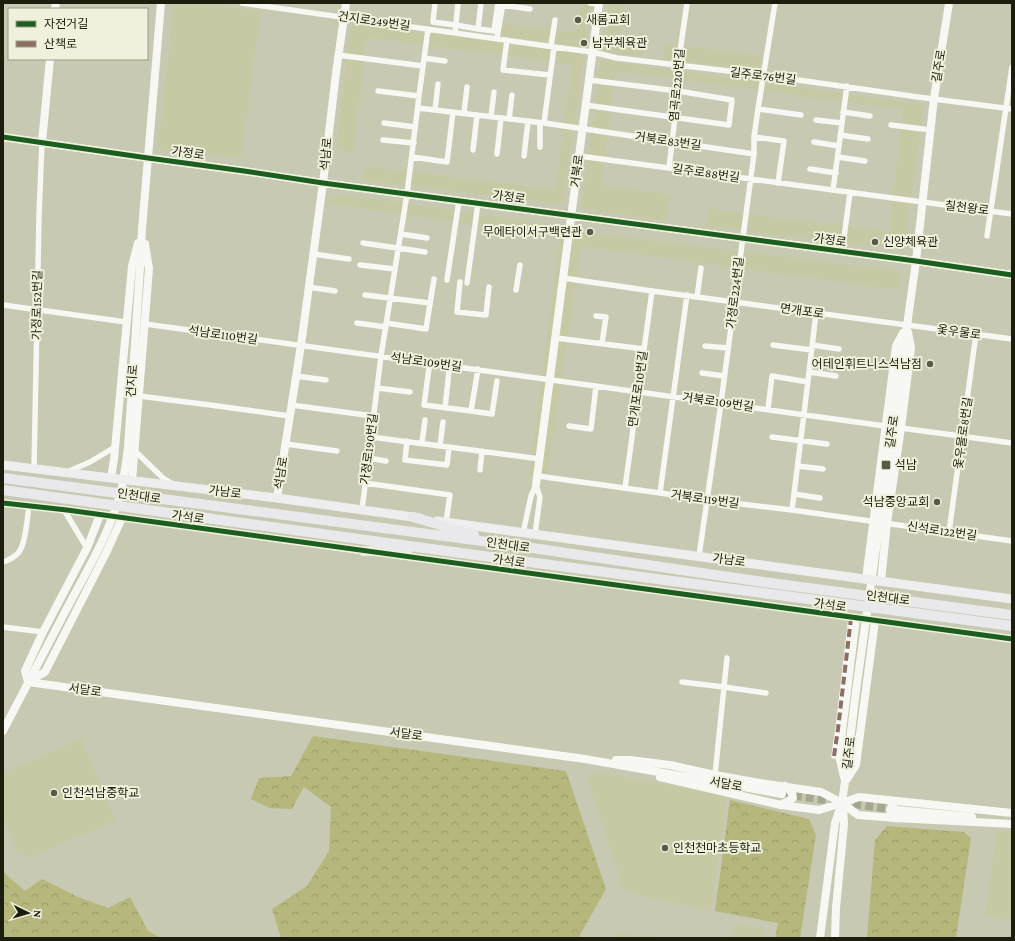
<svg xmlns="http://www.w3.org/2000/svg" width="1015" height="941" font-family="'Crimson Pro','Noto Sans KR',serif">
<defs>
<pattern id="forest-crowns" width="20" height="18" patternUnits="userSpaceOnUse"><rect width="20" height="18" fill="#b5b77c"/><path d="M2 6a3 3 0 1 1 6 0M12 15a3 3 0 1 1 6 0" fill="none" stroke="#9b9d6a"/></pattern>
</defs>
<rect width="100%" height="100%" fill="#c8c9b2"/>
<path fill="#c7c9a4" d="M174,3H187L261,11L241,158L158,150Z
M582,3H591L563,204L363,180L365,166L556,190L572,65L367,37L353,153L336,149L352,18L575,49V47L498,35L500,23L577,33Z
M608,3H624L620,37L643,40L641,56L602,51Z
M664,44L677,46L675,61L662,59Z
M685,46L762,56L759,72L682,61Z
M601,60L924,105L904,250L706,226L708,208L889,232L903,110L616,71L601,185L671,195L667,221L581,208Z
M340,194L555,225L561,231L582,232L900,271L898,290L581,246L547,478L529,476L560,238L327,203Z
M81,739L116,820L29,858L17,853L3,814V773Z
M596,772L727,796L711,912L624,891L587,777Z
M997,830L1012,832V920L985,916Z
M738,924L766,930L764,938H731Z
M616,933L673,938H616Z"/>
<path fill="url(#forest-crowns)" d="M313,736L566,771L606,889L580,935V938H281L272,909L307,886L329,851L331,807L304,787L292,809L270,808L251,799L259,778L291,776Z
M730,800L809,819L816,835L800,938H775L778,923L715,911Z
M887,826L964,832L971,838L956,938H867L875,840Z
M3,872L25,891L42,879L78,897L108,908L130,897L148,931L161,938H3Z"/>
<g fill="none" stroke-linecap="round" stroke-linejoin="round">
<path stroke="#a6a791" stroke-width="8" stroke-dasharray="8 4" stroke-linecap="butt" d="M782,794L897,810"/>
<path stroke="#f7f7f3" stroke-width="5.5" d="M242,3L554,47L592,52L617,58L763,75L918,97L1012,109
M435,3L433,22L456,25L478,29L481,3
M590,3L598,4
M502,5L530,9
M478,29L494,31L498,3
M455,33L458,3
M497,38L503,3
M507,40L503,70L550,75
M551,46L555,20
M338,55L423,66
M424,58L445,61
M378,91L419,96
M585,105L729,125L732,100L678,91L589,80
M418,108L544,123L754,154
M758,109L801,115
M435,110L438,84
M843,112L870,116
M464,113L467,87
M491,117L494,92
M509,119L512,95
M816,120L842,123
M384,123L415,127
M544,123L554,47
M891,125L931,130
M840,135L868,139
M754,137L784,141L778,183
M383,140L414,143
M814,142L839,146
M540,147V123
M473,150L477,115
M497,154L501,118
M524,156L528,121
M579,156L1012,214
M412,157L447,162L453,112
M838,157L865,161
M669,168L678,91V66L687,3
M810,169L836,173
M833,190L847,86
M401,234L427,238
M987,236L1012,67
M363,243L425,252
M842,252L850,193
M313,254L349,259
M360,265L395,269
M563,278L652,291L1012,339
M447,280L459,201
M460,282L457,312L486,315L489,287
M467,283L478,203
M308,287L335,291
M516,290L520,265
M365,295L430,303
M697,297L701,268
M3,305L126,322
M596,316L606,317L602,343
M357,323L386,327
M386,323L426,329L434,279
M145,324L885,426
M556,338L644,349
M773,345L812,350
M812,345L839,349
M705,346L728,348
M429,368L424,405L471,411
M478,369L471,411L492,414L497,381
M809,372L836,376
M702,373L724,376
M296,376L326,380
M377,388L410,392
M139,396L210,405L290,416
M291,405L373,416
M445,408L449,371
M768,409L772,376L808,382
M569,426L591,429L596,386
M901,428L1012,443
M371,437L540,459
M772,437L827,444
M407,441L405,460L447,465L449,447
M422,443L425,420
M286,444L337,451
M440,446L443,422
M135,451L163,478L173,484
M368,458L386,461
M798,466L823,469
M34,469L39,215L42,142
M480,470L482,451
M67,472L90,462L115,447
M538,476L660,493L707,500L792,510L1012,541
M365,483L450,495L446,522
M625,488L652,291
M660,493L687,295
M794,494L820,498
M3,503L67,510L365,552
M64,510L87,548
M362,510L381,356L407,194L419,96L428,29
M792,510L804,414L816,313
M949,532L976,334
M523,533L531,496L536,485
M535,534L540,497L536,485
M390,555L1012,639
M699,556L721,403L754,154V137L758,109L775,3
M3,562C9,560 15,557 19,552C26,542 27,519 29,506
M3,627L43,632
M682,682L724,687L727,658
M834,756L838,729L851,618
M715,775L724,687L766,693"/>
<path stroke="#f7f7f3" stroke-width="8" d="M55,9L56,3
M3,137L148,158L244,171L323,183L916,261L1012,275
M42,142L50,59
M111,478L114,459L132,266L138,243
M132,481L149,269L145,244
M536,485L599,3
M277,498L301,345L323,183L336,73L346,3
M866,579L896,346L903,333
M881,581L887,523L901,428L911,348L908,332
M28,682L585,759L782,794
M28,682L45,672L106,553L122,518
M28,682L25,671L43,632L87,548L100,515
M3,731C24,691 45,651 66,610C85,574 107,538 119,498C124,481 126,464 128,447L140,268L142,229L161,3
M616,760H630L670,765L715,775L754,782L821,792L842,803L859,797L1012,813
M660,777L781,805L819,810L842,803L858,815L895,818L1012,824
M844,777L839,755L856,618
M847,779L856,765L875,621
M781,805L793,798C793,792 789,790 785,786
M897,810L972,817
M895,818L892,815L890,810L893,803L898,801
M820,938L835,823L842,803L845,781L856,691L916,261L934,98L949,3
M835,938L836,908L844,824L843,805"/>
<path stroke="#eee" stroke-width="9" d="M3,465L277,498L420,518
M437,521L1012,599"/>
<path stroke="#e9e8ea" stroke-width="10" d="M3,478L519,546L763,582L1012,615
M3,490L446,551L1012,626
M413,517L474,535
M363,551H407"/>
<path stroke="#8d6e63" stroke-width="4" stroke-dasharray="8 4" stroke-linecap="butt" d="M834,756L838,729L851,618"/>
<defs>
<path id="cycleway" d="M3,137L148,158L244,171L323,183L916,261L1012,275
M3,503L67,510L1012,639"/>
</defs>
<use href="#cycleway" stroke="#f0f1dc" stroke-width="8"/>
<use href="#cycleway" stroke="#1b5e20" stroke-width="5"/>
</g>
<g fill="#585947" stroke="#f0f1dc" stroke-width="1.5">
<circle cx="578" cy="20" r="4"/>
<circle cx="584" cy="43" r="4"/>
<circle cx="590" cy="232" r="4"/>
<circle cx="875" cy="242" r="4"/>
<circle cx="930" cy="364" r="4"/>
<rect x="881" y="460" width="10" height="10" rx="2"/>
<circle cx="937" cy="502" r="4"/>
<circle cx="54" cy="793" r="4"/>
<circle cx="665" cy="848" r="4"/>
</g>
<g text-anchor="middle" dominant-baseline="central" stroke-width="4" stroke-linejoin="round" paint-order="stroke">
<g font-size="12" fill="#1c1d0d" stroke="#f0f1dc" text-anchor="start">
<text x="586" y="20">새롬교회</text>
<text x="592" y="43">남부체육관</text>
<text x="582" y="232" text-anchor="end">무에타이서구백련관</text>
<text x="883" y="242">신양체육관</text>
<text x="922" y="364" text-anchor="end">어테인휘트니스석남점</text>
<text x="895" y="465">석남</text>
<text x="929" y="502" text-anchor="end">석남중앙교회</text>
<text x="62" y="793">인천석남중학교</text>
<text x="673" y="848">인천천마초등학교</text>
</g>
<g font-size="12" fill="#1c1d0d" stroke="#f0f1dc">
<text transform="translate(374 21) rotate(8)">건지로249번길</text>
<text transform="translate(939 66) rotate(-81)">길주로</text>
<text transform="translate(763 76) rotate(7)">길주로76번길</text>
<text transform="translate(677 85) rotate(-85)">염곡로220번길</text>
<text transform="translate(668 141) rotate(8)">거북로83번길</text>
<text transform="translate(188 153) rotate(8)">가정로</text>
<text transform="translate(326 154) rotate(-84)">석남로</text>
<text transform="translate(577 171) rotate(-83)">거북로</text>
<text transform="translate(706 173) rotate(8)">길주로88번길</text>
<text transform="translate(509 197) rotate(8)">가정로</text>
<text transform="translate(967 208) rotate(7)">칠천왕로</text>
<text transform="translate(830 240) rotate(8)">가정로</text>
<text transform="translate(735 293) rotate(-83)">가정로224번길</text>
<text transform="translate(37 305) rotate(-89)">가정로152번길</text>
<text transform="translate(802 311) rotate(8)">면개포로</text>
<text transform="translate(959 332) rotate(8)">옻우물로</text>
<text transform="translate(223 335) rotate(8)">석남로110번길</text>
<text transform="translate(426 362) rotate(8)">석남로109번길</text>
<text transform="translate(132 381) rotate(-86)">건지로</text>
<text transform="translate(638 389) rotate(-82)">면개포로10번길</text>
<text transform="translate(718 402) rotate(8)">거북로109번길</text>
<text transform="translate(892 432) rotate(-82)">길주로</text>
<text transform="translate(963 433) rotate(-82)">옻우물로8번길</text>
<text transform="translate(369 449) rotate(-83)">가정로190번길</text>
<text transform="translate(281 473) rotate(-81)">석남로</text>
<text transform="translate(225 492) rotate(7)">가남로</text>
<text transform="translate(139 496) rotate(8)">인천대로</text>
<text transform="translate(705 499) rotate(8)">거북로119번길</text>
<text transform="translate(188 517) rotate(8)">가석로</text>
<text transform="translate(942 531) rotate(8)">신석로122번길</text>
<text transform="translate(508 545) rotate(8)">인천대로</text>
<text transform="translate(729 560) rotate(8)">가남로</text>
<text transform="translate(509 561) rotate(8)">가석로</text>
<text transform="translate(888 598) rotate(7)">인천대로</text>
<text transform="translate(830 605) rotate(8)">가석로</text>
<text transform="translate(85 690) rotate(8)">서달로</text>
<text transform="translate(406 734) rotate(8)">서달로</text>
<text transform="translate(849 753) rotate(-83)">길주로</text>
<text transform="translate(726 784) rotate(10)">서달로</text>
</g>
</g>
<rect width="1015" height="941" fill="none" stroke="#1c1d0d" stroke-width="8"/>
<rect x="8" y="8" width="140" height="52" fill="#f0f1dc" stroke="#9b9c89"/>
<rect x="16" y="21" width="20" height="6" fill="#1b5e20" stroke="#9b9c89"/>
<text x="44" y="28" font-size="12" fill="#1c1d0d">자전거길</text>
<rect x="16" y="41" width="20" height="6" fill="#8d6e63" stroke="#9b9c89"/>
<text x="44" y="48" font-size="12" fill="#1c1d0d">산책로</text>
<g transform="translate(28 913) rotate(95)" stroke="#f0f1dc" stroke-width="3" paint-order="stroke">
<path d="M0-3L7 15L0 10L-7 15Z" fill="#1c1d0d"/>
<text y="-6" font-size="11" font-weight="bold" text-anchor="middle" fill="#1c1d0d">N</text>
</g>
</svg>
